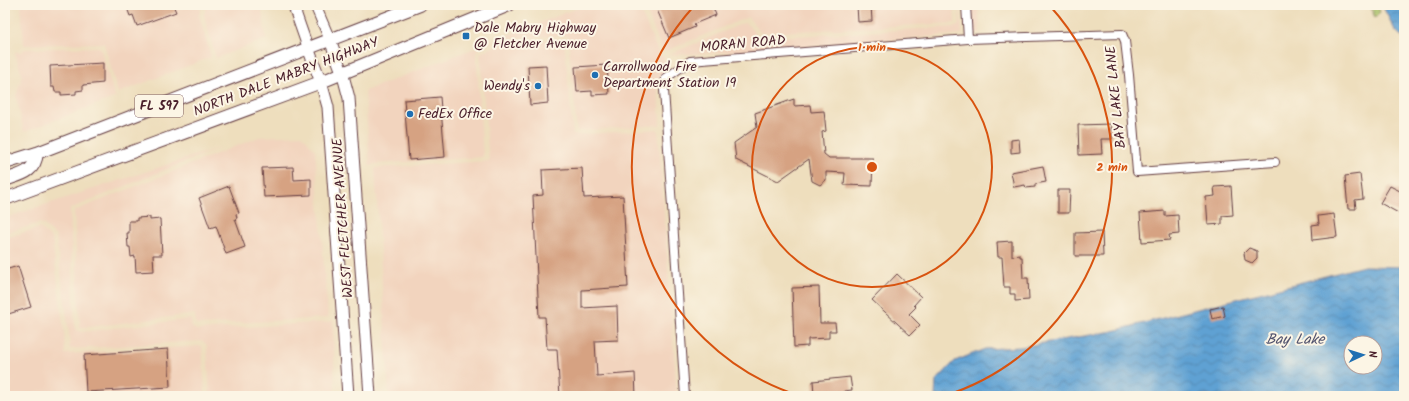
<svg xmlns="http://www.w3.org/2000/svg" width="1409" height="401" font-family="Kalam,sans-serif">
<defs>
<pattern id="wetland-marsh" width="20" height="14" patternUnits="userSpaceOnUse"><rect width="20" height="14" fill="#b4cd72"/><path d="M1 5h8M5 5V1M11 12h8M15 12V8" fill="none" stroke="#9cb063"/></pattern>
<pattern id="water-waves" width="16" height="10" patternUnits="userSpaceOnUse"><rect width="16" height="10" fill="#5fa1d3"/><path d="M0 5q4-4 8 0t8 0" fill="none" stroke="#5083ab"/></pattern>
</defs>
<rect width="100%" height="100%" fill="#fcf5e5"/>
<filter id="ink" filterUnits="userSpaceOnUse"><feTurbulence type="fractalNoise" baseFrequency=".025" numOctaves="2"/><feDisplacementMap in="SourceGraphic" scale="8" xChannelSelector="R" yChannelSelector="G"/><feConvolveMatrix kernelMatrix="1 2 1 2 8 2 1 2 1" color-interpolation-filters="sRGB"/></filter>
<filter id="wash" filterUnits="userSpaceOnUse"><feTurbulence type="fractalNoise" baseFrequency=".012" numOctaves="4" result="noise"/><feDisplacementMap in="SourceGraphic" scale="16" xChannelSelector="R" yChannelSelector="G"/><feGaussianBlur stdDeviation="0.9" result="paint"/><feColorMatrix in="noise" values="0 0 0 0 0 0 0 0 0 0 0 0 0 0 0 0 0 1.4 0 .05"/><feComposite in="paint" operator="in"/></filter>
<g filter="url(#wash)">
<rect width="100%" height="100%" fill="#eedebd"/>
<path fill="#f2d4be" d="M21,5H202L199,15L211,57L118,93L104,43L24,45Z
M207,5H261L266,39L216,58L204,15Z
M585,5H638L659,54L661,56H664L665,72L660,77L658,89L660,125L577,131L568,36L564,35L498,40L478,49L476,52L483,157L374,164L370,167L365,91Z
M644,5H954L955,23L761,33L748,17L663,52Z
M959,5H960L962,34L755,51L668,55L746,22L757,36L761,38L955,27L958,26L960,23Z
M972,5H978L980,33H973Z
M564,39L573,135L658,129L677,396H389L375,168L489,161L480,53L500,44Z
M100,47L114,94L116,97L24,132L16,96L22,76L15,52H21L25,49Z
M302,135L315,150L328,318L196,325L195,314L80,328L74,211L259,137Z
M221,147L70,209L75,329L81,332L191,319L192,327L196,330L329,322L333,320L335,396H210L207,345L204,342L201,341L70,349L69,333L56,236L44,225L40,223L5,233V218Z
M40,228L52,239L64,333L65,354L202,346L205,396H5V238Z"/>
<path fill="url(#wetland-marsh)" stroke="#7f764e" d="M1370,5H1377L1380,12L1375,18Z"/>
<path fill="url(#water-waves)" stroke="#54607f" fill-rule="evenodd" d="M1382,5H1404V39L1395,30Z
M1364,266L1404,267V396H935L936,381L955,361L985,349L1021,347L1113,331ZM1351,343H1375V367H1351Z"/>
<g id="blocks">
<path fill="#d6a282" d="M126,5H173L176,12L137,26L133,15L130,16Z
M655,5H712L716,15L694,24L695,27L669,38Z
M857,5H871L872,21L858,22Z
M103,63V83L83,85V90L76,91V94L61,95V92H55L54,87H51L50,66Z
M546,65L548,103L530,105L528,66Z
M607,65L609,94L592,95V91L577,92L575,67Z
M440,97L445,157L409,160L404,100Z
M794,99V106L810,105L811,112L824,111L826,131L822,132L824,154L829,158H873L872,186L844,185L845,173L826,172V180L820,185L812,181L809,159L778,181L736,160L734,143L757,127L755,113Z
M1111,124L1112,139H1101L1102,154L1079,155L1078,125Z
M1019,139L1020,152L1011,153V140Z
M1043,166L1046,182L1035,184V187L1026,188L1025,185L1014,187L1011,172Z
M293,167L294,180L311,179V195L264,197L262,168Z
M582,168L584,198L623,196L628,287L582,290V308L617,306L618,340L595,341L597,376L635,373L636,396H560L557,349H547L545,317H539L533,196L543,195L542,170Z
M1360,174L1363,199L1355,200L1356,209H1348L1345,176Z
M229,186L239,213L236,214L237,218L235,219L245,247L226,254L216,226L210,228L199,198Z
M1231,186L1233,215L1222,216V224L1208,225L1206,197L1215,196L1214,187Z
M1390,186L1404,193V216L1380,203Z
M1058,190H1070L1069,213H1058Z
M1165,211V216L1178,215L1179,234L1169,235L1170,240L1142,242L1140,213Z
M1334,214L1337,237L1313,240L1312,225L1319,224L1318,216Z
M150,217V220L160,219L162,255H153L154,271L136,272L135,256L131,257L130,247H128L127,233H129V221H137V218Z
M1102,232L1103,256H1075V233Z
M1012,241V256L1020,255V257H1022L1023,278H1028L1029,300L1015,301V294H1010V287H1004L1002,257H998L997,242Z
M1249,248L1257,251V258L1252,263L1245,260L1244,253Z
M18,266L31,307L5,315V270Z
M897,274L921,297L914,305L916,307L909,314L920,325L910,335L872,300Z
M819,287L820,323H835L836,331H829V338L808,339V346L794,347L792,288Z
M1223,306L1225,316L1212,319L1210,309Z
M168,349L170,387L86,392L84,355Z
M850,377L852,390L844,391L845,396H826L825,393L814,394L813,381Z"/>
</g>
</g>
<g filter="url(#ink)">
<use href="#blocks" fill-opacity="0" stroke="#633c41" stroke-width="1"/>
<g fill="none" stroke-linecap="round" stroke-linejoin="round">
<defs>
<path id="minor" d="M966,5L968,39
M685,396L664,90L666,78L690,61L968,39L1122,34L1125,41L1129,75L1137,172L1275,162"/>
<path id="tertiary" d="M293,5L308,48
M315,5L330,40"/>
<path id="secondary" d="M330,40L342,72L349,98L370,396
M308,48L321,82L328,107L348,396"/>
<path id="primary" d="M5,163L37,153L420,5
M5,180C21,174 35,173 37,153
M5,199L321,82L509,5"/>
</defs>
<use href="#minor" stroke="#633c41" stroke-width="10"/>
<use href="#tertiary" stroke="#633c41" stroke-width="12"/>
<use href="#secondary" stroke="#633c41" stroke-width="13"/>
<use href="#primary" stroke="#633c41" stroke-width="14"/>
<use href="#minor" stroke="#fff" stroke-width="8"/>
<use href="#tertiary" stroke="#fff" stroke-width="10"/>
<use href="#secondary" stroke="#fff" stroke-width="11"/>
<use href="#primary" stroke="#fff" stroke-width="12"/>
</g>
</g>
<g fill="none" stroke="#d8530f" stroke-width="2">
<circle cx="872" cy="167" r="120"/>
<path d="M800 396A240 240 0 0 1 694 6M1050 6A240 240 0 0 1 944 396"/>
</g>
<g fill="#1f6fb2" stroke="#fcf5e5" stroke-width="1.5">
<rect x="462" y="32" width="8" height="8" rx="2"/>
<circle cx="595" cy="75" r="4"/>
<circle cx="538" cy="86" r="4"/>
<circle cx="410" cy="114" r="4"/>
</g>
<g text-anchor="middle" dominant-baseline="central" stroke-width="4" stroke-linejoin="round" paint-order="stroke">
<rect fill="#fcf5e5" stroke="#7f5f63" stroke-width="1" x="135" y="95" width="48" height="22" rx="3"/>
<g font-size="13" font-weight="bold" fill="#4a1f2b">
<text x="159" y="106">FL 597</text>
</g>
<g font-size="14" fill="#4a1f2b" stroke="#fcf5e5" text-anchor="start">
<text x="474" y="28">Dale Mabry Highway<tspan x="474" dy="16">@ Fletcher Avenue</tspan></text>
<text x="603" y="67">Carrollwood Fire<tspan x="603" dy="16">Department Station 19</tspan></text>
<text x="530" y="86" text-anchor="end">Wendy's</text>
<text x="418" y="114">FedEx Office</text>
</g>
<g font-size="14" fill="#4a1f2b" stroke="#fcf5e5">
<text transform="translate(743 44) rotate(-5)">MORAN ROAD</text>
<text transform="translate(286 77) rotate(-21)">NORTH DALE MABRY HIGHWAY</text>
<text transform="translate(1116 97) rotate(-96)">BAY LAKE LANE</text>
<text transform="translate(343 218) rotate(-94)">WEST FLETCHER AVENUE</text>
</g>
<g font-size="15" font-style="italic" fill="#52536e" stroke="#fcf5e5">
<text x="1295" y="340">Bay Lake</text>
</g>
</g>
<circle cx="872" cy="167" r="6" fill="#d8530f" stroke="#fcf5e5" stroke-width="2"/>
<g font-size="12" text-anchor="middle" font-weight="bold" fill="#d8530f" stroke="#fcf5e5" stroke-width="4" stroke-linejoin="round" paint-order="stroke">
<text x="872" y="51">1 min</text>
<text x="1112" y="171">2 min</text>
</g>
<rect width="1409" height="401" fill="none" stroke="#fcf5e5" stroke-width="20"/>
<g transform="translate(1363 355) rotate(86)"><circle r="19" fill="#fcf5e5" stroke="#b59f9b"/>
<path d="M0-3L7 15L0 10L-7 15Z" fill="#1f6fb2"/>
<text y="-6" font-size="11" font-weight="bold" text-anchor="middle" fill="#4a1f2b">N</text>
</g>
</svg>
